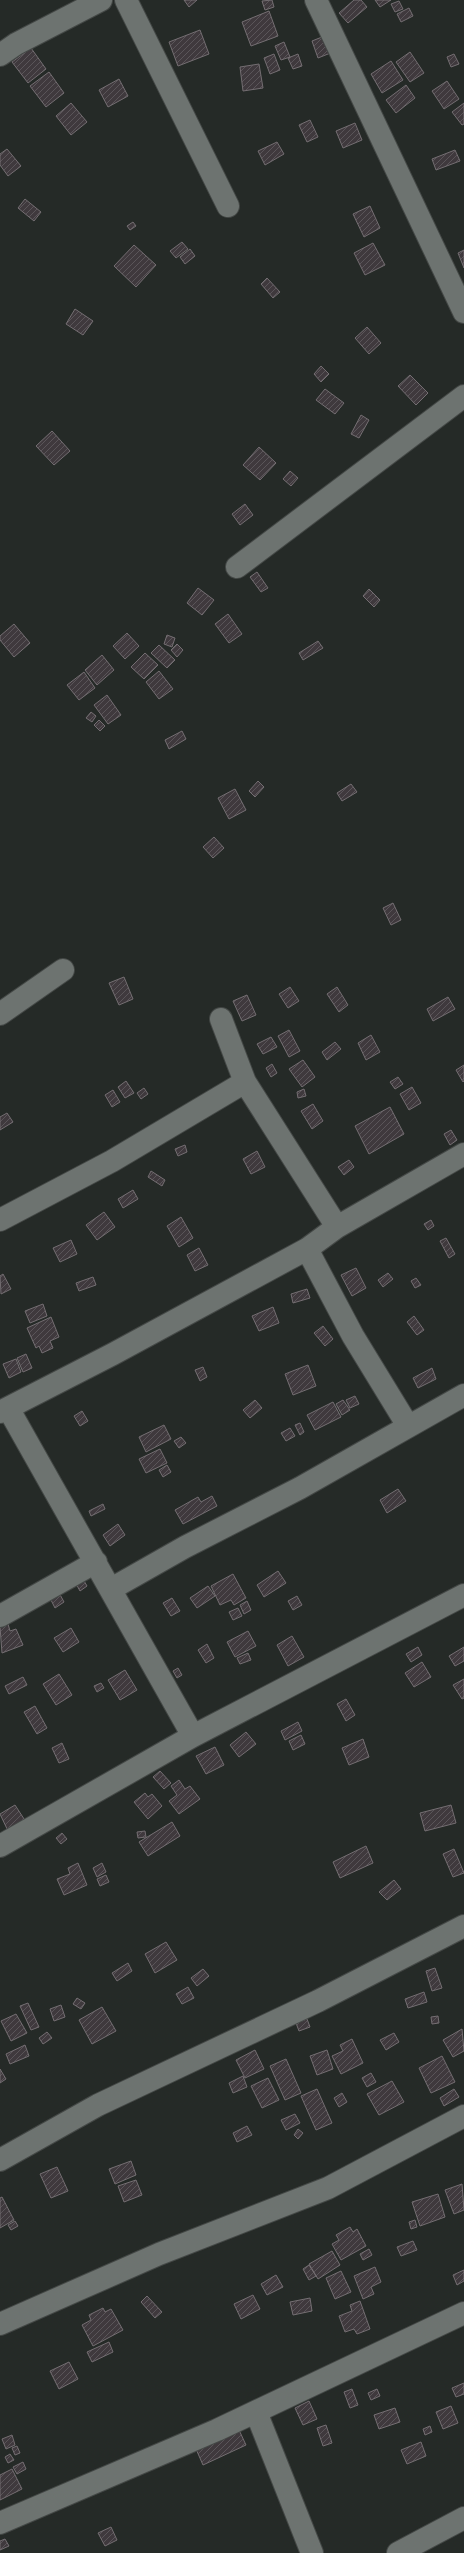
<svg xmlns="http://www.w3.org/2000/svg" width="464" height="2553" font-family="'Varela Round',sans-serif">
<defs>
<pattern id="building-hatch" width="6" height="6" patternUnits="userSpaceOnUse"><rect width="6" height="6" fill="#3f393d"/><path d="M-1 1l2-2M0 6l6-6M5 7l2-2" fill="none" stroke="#5a5559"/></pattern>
</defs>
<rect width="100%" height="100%" fill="#252a27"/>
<path fill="url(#building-hatch)" stroke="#746e72" d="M184,0H197L189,7Z
M272,0L274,7L265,10L262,1Z
M354,0H361L367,7L348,23L339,13Z
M375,0H391L380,7Z
M399,1L403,9L395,12L391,4Z
M409,8L413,16L401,22L397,14Z
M269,11L278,36L251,46L242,22Z
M200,30L209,54L178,66L169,42Z
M327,35L333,52L318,58L312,41Z
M284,42L290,57L281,60L275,46Z
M31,48L46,69L28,83L12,62Z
M410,52L424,73L410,82L396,62Z
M274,54L280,70L270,74L264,58Z
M298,54L302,66L293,69L288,58Z
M454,54L459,64L451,67L447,57Z
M391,61L403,80L382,93L371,74Z
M259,64L263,88L243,91L240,67Z
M49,72L64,93L46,107L30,86Z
M119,79L128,96L108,107L99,90Z
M447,81L459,99L444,109L432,91Z
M406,85L415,98L396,113L386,100Z
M71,103L87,122L71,135L56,116Z
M464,103V124L462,125L452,112Z
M310,120L318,137L307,142L299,125Z
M355,123L362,140L343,148L336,131Z
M277,142L284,154L265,165L258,151Z
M7,149L21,166L8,176L0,165V154Z
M455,150L460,161L436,170L432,159Z
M25,199L41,212L34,221L18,208Z
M370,206L380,228L364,237L353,214Z
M133,222L136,226L130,230L127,226Z
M182,242L188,249L176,258L170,251Z
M373,243L385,265L365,275L354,253Z
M134,245L156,265L136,287L114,266Z
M190,249L195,256L185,264L180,257Z
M464,250V268L458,253Z
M267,278L280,292L273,298L261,284Z
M75,309L93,321L83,335L66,324Z
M367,327L381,343L369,354L355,338Z
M321,366L329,374L321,382L314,374Z
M410,375L428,393L416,405L398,386Z
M325,389L344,403L335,414L316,400Z
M361,415L369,420L359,438L351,434Z
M52,431L70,451L54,465L36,446Z
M259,447L276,463L260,480L243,465Z
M290,471L298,478L291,486L283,479Z
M245,504L253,515L240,525L232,514Z
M257,572L268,588L261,592L250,577Z
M198,588L214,600L202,615L187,603Z
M369,589L380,600L374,607L363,596Z
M228,614L242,634L229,643L215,624Z
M14,624L30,643L14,657L0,640V636Z
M127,633L139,646L125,659L113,646Z
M167,635L175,638L172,647L164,644Z
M318,641L323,648L303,660L299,653Z
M177,644L183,650L177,657L171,650Z
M159,645L175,660L167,668L151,653Z
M145,653L158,665L144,679L131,667Z
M102,655L114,670L97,685L85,670Z
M159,671L173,689L159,699L146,682Z
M84,672L95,688L79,700L67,685Z
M107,695L121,715L108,724L94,705Z
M91,712L96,716L92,722L86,718Z
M99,720L105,726L100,731L94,725Z
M182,731L186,739L169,749L165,740Z
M258,781L264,787L255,797L249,791Z
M351,784L357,792L342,801L337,793Z
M235,789L246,810L229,819L218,798Z
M214,837L224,848L213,858L203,847Z
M393,903L401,920L391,925L383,908Z
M124,977L133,999L119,1005L109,983Z
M290,987L299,1001L288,1008L279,994Z
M337,987L348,1005L339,1012L327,994Z
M247,995L256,1015L242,1021L233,1001Z
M448,997L455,1009L433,1021L427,1009Z
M289,1030L300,1051L289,1057L278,1036Z
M371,1035L380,1052L366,1060L358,1043Z
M271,1037L277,1047L263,1054L257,1044Z
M335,1042L341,1049L327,1060L322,1052Z
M303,1060L315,1077L302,1087L289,1069Z
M272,1064L277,1073L271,1077L266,1068Z
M464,1065V1081L463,1082L456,1070Z
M398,1077L403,1084L395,1089L390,1082Z
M126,1081L134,1093L125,1098L118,1087Z
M412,1087L421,1103L409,1110L400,1094Z
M144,1088L148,1094L141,1099L137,1093Z
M304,1089L306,1096L298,1098L297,1092Z
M113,1090L120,1102L112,1107L105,1095Z
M313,1104L323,1121L312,1129L301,1111Z
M390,1107L404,1134L369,1154L355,1126Z
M7,1113L13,1122L0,1130V1117Z
M451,1130L457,1140L450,1145L444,1134Z
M185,1145L187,1152L178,1156L175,1149Z
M257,1151L265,1167L251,1174L243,1159Z
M349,1160L354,1167L344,1175L338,1167Z
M151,1171L165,1180L162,1186L148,1177Z
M133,1190L138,1199L123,1208L118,1199Z
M104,1212L115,1227L97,1240L86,1225Z
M181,1217L193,1238L179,1247L167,1226Z
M431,1220L434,1226L428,1230L424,1224Z
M446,1238L455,1254L449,1258L440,1241Z
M71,1240L77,1254L60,1262L53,1248Z
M199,1248L208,1265L195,1271L187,1255Z
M356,1268L366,1288L352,1296L341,1275Z
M388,1273L393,1279L383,1287L378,1280Z
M3,1274L11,1289L1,1294L0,1276Z
M93,1277L96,1285L79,1291L76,1283Z
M416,1278L421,1285L415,1288L411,1281Z
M307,1289L310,1298L293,1303L291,1294Z
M43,1304L47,1316L30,1323L25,1311Z
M273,1307L279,1323L259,1331L252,1316Z
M414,1316L424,1330L417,1335L407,1322Z
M51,1317L59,1337L50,1341L53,1348L42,1353L39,1346L36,1348L27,1328Z
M323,1326L333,1339L325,1346L314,1333Z
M26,1354L32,1368L23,1372L17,1358Z
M16,1359L21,1372L9,1378L3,1364Z
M308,1365L316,1386L293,1395L285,1374Z
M203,1367L207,1377L200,1381L195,1370Z
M432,1368L436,1379L418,1388L413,1378Z
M355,1396L359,1404L350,1408L346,1400Z
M255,1400L262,1408L250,1418L243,1410Z
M343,1400L350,1410L342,1415L336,1404Z
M333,1402L341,1417L315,1430L307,1415Z
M82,1411L88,1421L80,1426L74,1416Z
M300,1423L304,1432L300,1435L295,1425Z
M164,1425L171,1439L146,1452L139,1437Z
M290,1428L295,1436L286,1441L281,1433Z
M181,1437L186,1443L179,1448L174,1441Z
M160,1449L167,1463L146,1473L139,1459Z
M167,1465L171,1472L163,1477L159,1470Z
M398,1489L406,1501L387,1513L380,1500Z
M212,1496L217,1506L183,1524L175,1510L198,1497L201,1502Z
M103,1504L105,1509L91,1516L89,1511Z
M118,1524L125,1535L110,1546L103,1535Z
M278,1571L286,1583L264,1597L257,1585Z
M80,1574L87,1586L80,1591L73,1578Z
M233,1574L246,1598L234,1605L231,1600L220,1605L211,1586Z
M208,1586L215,1596L197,1608L190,1598Z
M57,1589L64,1602L55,1608L48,1594Z
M297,1596L302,1605L293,1610L288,1601Z
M172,1598L180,1611L171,1616L163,1603Z
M247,1601L251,1610L244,1614L240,1605Z
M238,1608L242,1616L233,1620L229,1612Z
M8,1624L10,1631L16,1629L23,1645L2,1653L0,1627Z
M71,1628L79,1642L63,1652L54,1638Z
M248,1631L256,1646L235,1657L227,1642Z
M292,1636L304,1657L288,1666L277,1645Z
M207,1644L214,1658L206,1663L198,1650Z
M418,1647L422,1655L411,1662L406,1654Z
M464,1647V1661L455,1666L449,1656Z
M248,1653L251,1660L240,1664L237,1658Z
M422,1662L431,1677L414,1687L405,1673Z
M178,1668L182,1675L177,1678L173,1671Z
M125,1670L137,1690L120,1700L108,1680Z
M59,1674L72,1695L56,1705L43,1684Z
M23,1677L27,1685L9,1694L5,1686Z
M464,1679V1698L462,1699L453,1685Z
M101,1683L104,1688L97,1692L94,1686Z
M346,1699L355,1715L346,1721L337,1704Z
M35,1706L47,1728L37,1734L24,1712Z
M298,1722L302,1731L285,1740L281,1731Z
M246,1732L256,1744L239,1757L230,1745Z
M301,1735L305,1744L293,1750L289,1741Z
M363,1739L369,1757L349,1765L342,1748Z
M62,1743L69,1759L59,1763L52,1748Z
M215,1747L224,1765L206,1774L196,1756Z
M160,1771L171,1783L164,1789L153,1777Z
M179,1780L185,1789L190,1786L200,1799L179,1814L169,1801L177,1795L171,1786Z
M145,1793L148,1797L152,1794L162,1806L148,1819L134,1802Z
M15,1805L26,1822L9,1833L0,1814Z
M451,1805L456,1823L425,1831L420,1813Z
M172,1822L180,1836L148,1856L139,1842Z
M145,1831L146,1837L138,1838L137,1832Z
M62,1833L67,1839L61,1844L56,1838Z
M366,1846L373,1863L340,1878L333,1862Z
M454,1849L464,1873L453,1877L443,1854Z
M78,1863L87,1885L64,1895L57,1879L70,1874L68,1868Z
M102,1863L106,1872L97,1877L93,1868Z
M106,1875L109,1882L100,1886L97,1879Z
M394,1880L401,1889L387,1900L379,1892Z
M166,1942L177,1960L155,1973L145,1954Z
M128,1963L132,1971L117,1981L112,1973Z
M435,1968L442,1988L432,1991L426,1971Z
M203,1969L209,1976L197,1986L191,1978Z
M188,1987L194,1998L182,2004L176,1994Z
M424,1992L427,2002L408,2008L405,1999Z
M77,1998L85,2003L81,2009L73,2004Z
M28,2003L39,2027L31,2030L20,2006Z
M61,2005L65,2017L54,2021L50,2009Z
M102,2007L116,2031L92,2044L79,2020Z
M16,2014L27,2033L11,2041L1,2021Z
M438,2016L439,2023L432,2024L431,2017Z
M307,2019L310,2027L299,2031L296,2023Z
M462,2029L464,2051L453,2057L443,2040Z
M47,2032L52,2038L43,2044L39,2038Z
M394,2033L399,2042L386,2050L380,2040Z
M352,2039L363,2063L341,2074L332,2056L343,2051L340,2045Z
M25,2045L29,2056L10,2064L6,2054Z
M255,2050L264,2069L245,2078L236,2060Z
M327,2050L333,2069L317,2075L310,2056Z
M442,2056L455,2082L431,2093L419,2068Z
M286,2059L301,2093L285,2100L270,2066Z
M0,2069L6,2079L0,2083Z
M371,2073L376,2082L367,2087L362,2078Z
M243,2076L247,2087L233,2093L229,2083Z
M268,2078L279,2100L262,2108L251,2086Z
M392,2081L404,2102L379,2115L367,2094Z
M317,2089L332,2123L316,2130L301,2096Z
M454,2089L459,2097L444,2106L440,2098Z
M342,2093L347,2102L339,2107L334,2098Z
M295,2114L300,2123L286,2130L281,2120Z
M247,2126L252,2135L237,2142L233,2133Z
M298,2129L303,2133L298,2139L294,2135Z
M131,2161L136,2175L115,2184L109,2169Z
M57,2167L68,2191L51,2198L40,2174Z
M136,2180L142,2195L124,2202L118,2186Z
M462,2184L464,2210L454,2214L445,2190Z
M438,2194L445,2217L420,2226L412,2202Z
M2,2197L14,2220L0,2228V2198Z
M415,2220L417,2227L411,2229L409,2222Z
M15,2221L18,2226L11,2230L8,2225Z
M350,2227L353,2232L357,2229L366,2246L341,2260L332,2244L339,2240L336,2235Z
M413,2241L417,2250L401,2256L397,2247Z
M369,2249L372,2255L363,2260L360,2254Z
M332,2251L340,2265L318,2279L309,2264Z
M309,2265L316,2276L309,2280L303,2269Z
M375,2267L381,2282L371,2287L374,2294L363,2299L354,2276Z
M464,2270V2281L457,2285L453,2275Z
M341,2271L351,2292L335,2299L326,2278Z
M276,2275L283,2287L267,2295L261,2284Z
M253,2295L260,2309L241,2319L234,2304Z
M147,2296L162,2312L155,2318L141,2302Z
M310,2298L312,2311L293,2315L290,2302Z
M360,2301L370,2329L357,2334L354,2329L345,2332L339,2316L352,2311L350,2305Z
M103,2308L105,2312L111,2309L123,2330L93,2346L82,2325L91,2320L89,2315Z
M109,2342L113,2352L92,2362L87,2352Z
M69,2362L78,2379L59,2389L50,2371Z
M464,2383V2394L456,2397L452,2388Z
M352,2389L358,2405L350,2408L344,2392Z
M377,2389L380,2396L371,2400L368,2393Z
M309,2401L317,2419L303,2425L295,2408Z
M451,2406L458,2423L443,2429L436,2412Z
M395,2408L400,2422L379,2429L374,2415Z
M326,2425L332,2443L323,2446L317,2428Z
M430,2426L432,2432L425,2435L423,2429Z
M239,2430L246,2445L203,2465L196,2449Z
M12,2435L15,2445L6,2449L2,2439Z
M421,2442L426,2456L407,2464L401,2450Z
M17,2446L20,2453L15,2455L12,2448Z
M10,2454L14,2460L8,2463L5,2457Z
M23,2462L26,2469L17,2474L13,2467Z
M12,2469L22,2489L0,2500V2475Z
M111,2527L117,2540L105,2546L98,2533Z
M5,2539L9,2546L0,2550V2541Z"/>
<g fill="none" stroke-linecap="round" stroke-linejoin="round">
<defs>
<path id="minor" d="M126,0L228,206
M316,0L464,312
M0,55L16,44L101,0
M237,567L464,396
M0,1014L63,970
M221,1019L245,1082L337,1227
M0,1220L112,1161L245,1082
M307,1249L353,1336L408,1426
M8,1408L193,1736
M0,1412L113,1354L307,1249L337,1227L464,1154
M111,1589L185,1547L300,1488L464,1395
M0,1616L96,1562
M0,1846L193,1736L464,1595
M0,2160L98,2105L318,2001L464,1926
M0,2324L159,2254L328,2188L464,2116
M256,2412L312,2553
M0,2523L217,2430L464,2313
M398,2553L464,2518"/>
</defs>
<use href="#minor" stroke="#444846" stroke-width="24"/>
<use href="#minor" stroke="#6d7370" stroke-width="22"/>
</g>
</svg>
